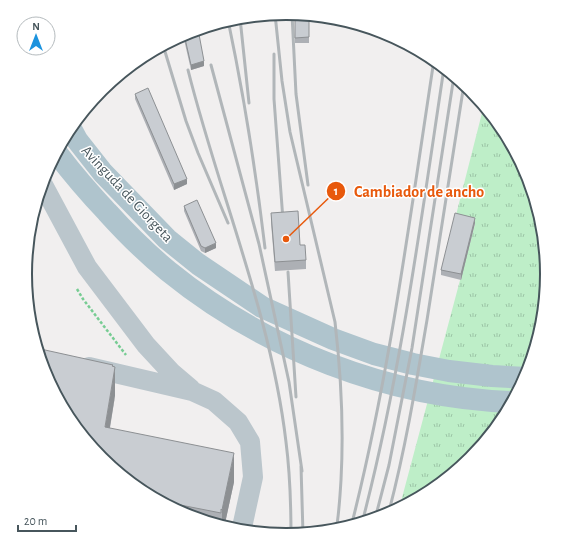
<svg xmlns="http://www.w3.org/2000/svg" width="572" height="549" font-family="'Alegreya Sans',sans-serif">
<defs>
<pattern id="grass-tufts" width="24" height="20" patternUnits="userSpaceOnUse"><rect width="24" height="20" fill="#beeec8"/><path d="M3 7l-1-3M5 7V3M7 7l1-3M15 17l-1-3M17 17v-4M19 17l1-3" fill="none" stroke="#9cc4a6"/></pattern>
</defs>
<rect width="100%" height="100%" fill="#f1efef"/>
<path fill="url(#grass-tufts)" d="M484,105L504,129L528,175L543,224L547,275L542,326L528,375L503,420L471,460L431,492L399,509L475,224L455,219Z"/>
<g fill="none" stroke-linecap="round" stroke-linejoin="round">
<path stroke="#77cc93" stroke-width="2.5" stroke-dasharray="3 2" stroke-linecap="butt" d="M77,289L83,299L126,355"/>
<path stroke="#bbc6cc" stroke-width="20" d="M42,183L87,267L146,345L171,372L191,389
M89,367L192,391L214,401L238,422L250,442L253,477L241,532"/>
<path stroke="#afc4cd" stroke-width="22" d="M70,127L77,140L103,173L167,239L198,264L262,307L333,339L374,354L413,364L449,371L492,376L526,378
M56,152C72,173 89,193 107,212C126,233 146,253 168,271C264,349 389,398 513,402"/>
<path stroke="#b1b6b9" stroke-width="3" d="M275,14L282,81L290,132L335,322C341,374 344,426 341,480C340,497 339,514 336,531
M292,14L296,94L308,185
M240,18L249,103
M228,20C244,96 256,172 265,248
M163,45L186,121L198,153L228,223
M274,54V99L283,220
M211,65L259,244L289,382L302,471
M188,70C219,194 271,314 286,442C290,473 291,504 291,536
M288,272L296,397
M301,466L303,534
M388,515C405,451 416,385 427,320C440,241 452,162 464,84
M375,519L389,465L412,348L454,76
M362,523C401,374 421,220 444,68
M351,527C390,374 410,216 434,60"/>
</g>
<path fill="#adb0b5" d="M295,14L309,15V43H295Z
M186,33L204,66L191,70L183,35Z
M135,94L187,184L174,190L135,99Z
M184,206L216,248L205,253L201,251L184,211Z
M271,213L300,245L306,260V269L275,271L271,223Z
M475,223L461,280L441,275V270Z
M115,396L110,428L234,482L224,528L186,516L141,492L101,459Z"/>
<path fill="#8d9093" d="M204,61V66L191,70V65Z
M187,179V184L174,190V184Z
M475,218V223L461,280V274Z
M216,243V248L205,253V248Z
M115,367V396L105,456V427Z
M234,453V482L224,528L222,527V510Z"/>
<path fill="#c9cdd2" stroke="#8d9093" d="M295,14L309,15V37L295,38Z
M198,29L204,61L191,65L184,34Z
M148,88L187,179L174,184L135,94Z
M197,200L216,243L205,248L201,246L184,206Z
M298,211L300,245H305L306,260L275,262L271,213Z
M455,213L475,218L461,274L441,270Z
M36,348L113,365L112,366L115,367L105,427L234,453L222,510L221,509V513L155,500L141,492L101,459L68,420L44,374Z"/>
<g text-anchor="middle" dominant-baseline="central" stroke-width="3" stroke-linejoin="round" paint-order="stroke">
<g font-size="15" fill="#47565c" stroke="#fff">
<text transform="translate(127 194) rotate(47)">Avinguda de Giorgeta</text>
</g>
</g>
<path d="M0 0H572V549H0ZM32 274a254 254 0 1 1 508 0a254 254 0 1 1-508 0Z" fill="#fff" fill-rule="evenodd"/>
<path fill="none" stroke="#47565c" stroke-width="2" d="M32 274a254 254 0 1 1 508 0a254 254 0 1 1-508 0Z"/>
<path fill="none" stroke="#e8590c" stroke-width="1.5" d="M286 239L336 191"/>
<g fill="#e8590c" stroke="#fff" stroke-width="1.5">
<circle cx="286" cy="239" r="4"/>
<circle cx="336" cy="191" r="10"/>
</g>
<g font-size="12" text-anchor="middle" font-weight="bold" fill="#fff">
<text x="336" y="195">1</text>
</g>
<g font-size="16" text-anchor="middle" font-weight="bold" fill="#e8590c" stroke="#fff" stroke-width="3" stroke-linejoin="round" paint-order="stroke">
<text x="419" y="197">Cambiador de ancho</text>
</g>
<g transform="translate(36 36)"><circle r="19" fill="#ffffff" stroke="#b5bbbe"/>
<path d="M0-3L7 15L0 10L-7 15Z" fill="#1c93de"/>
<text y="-6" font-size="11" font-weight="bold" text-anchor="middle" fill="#47565c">N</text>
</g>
<path d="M18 525v6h58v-6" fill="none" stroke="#47565c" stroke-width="2"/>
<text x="24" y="525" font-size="12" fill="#47565c" stroke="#ffffff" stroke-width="3" paint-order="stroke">20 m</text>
</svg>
